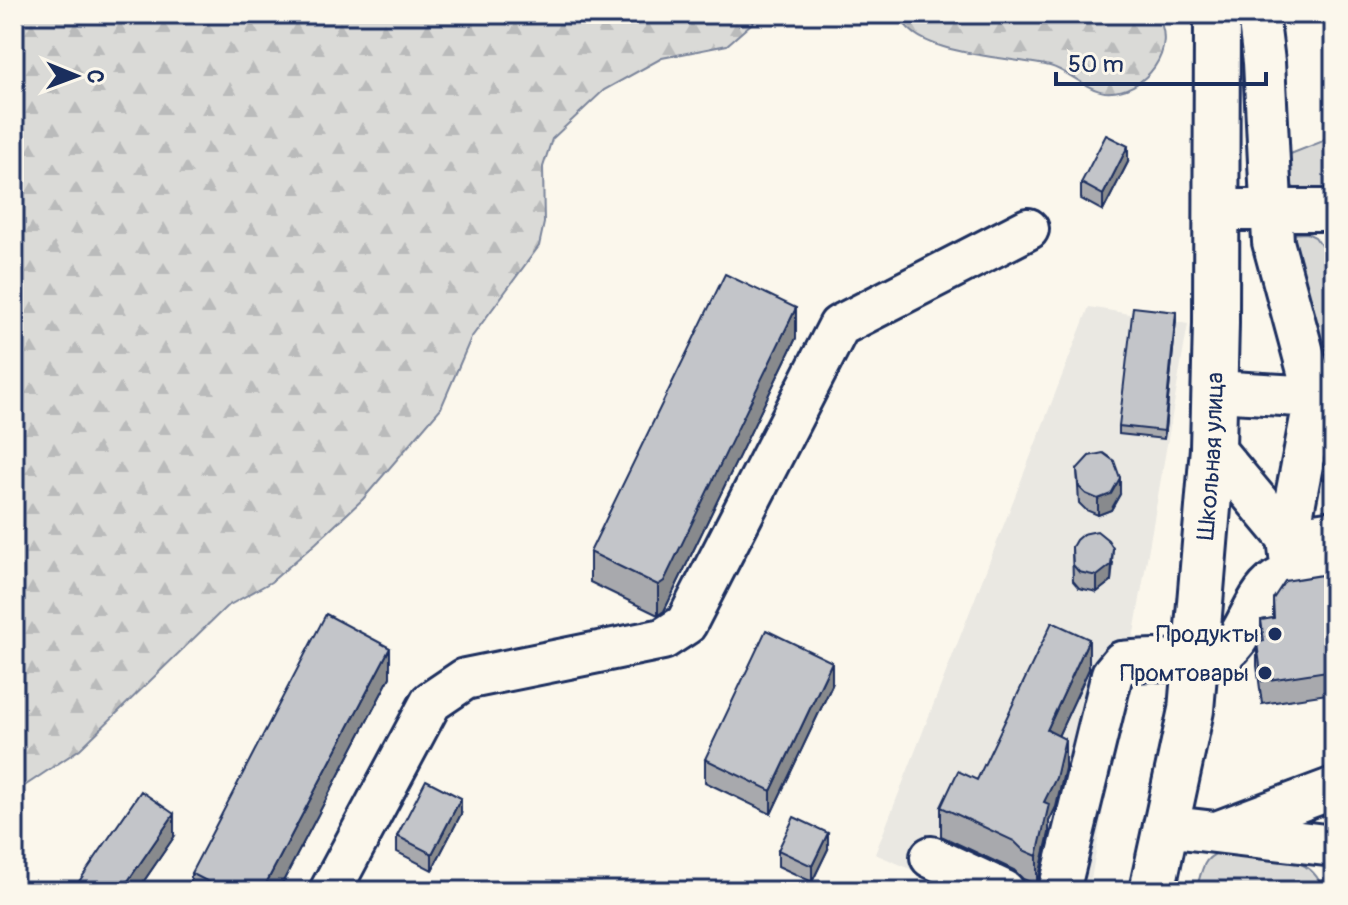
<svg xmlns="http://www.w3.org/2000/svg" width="1348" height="905" font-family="Pangolin,sans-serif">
<defs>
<pattern id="forest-firs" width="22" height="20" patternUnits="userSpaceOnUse" patternTransform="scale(2)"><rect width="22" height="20" fill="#dadad7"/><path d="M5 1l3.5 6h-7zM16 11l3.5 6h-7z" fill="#babbbb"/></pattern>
</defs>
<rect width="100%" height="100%" fill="#fbf7ec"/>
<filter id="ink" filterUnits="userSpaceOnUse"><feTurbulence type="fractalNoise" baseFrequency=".0125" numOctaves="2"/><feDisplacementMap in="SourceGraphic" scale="16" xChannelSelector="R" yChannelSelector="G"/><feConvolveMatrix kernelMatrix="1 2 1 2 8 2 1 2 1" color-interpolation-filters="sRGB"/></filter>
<g filter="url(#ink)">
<path fill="#eae8e2" d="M1089,307L1188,324L1089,891H963L875,854Z"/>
<path fill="#dadad7" stroke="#7a849a" stroke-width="2" d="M1334,130V194L1298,192L1289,183L1288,155L1321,142Z
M1307,233L1315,237L1334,264V359L1323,351L1288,234Z
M1229,849C1261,855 1314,852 1323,891H1196C1203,866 1202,856 1229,849Z"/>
<path fill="url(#forest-firs)" stroke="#7a849a" stroke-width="2" d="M14,14H760L758,18L727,45L662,58L604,90L552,139L543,167L544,223L539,246L471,338L441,408L363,499L316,543L271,582L226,607L80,749L14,793Z
M900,14H1156C1180,48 1145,95 1105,92C1087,90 1068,71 1050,66C1015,57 911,57 900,14Z"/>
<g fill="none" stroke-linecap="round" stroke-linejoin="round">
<defs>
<path id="minor" d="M1258,14L1264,62L1273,242L1315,397L1288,538L1292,573
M1217,210H1334
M1215,391L1315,397L1334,393
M1213,448L1288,538L1334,531
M1164,826L1334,846
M1222,830L1334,788
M931,857L1004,891
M330,891L431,702L465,679L663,639L686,624L839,326L1028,229
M1059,891L1112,674L1122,662C1133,661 1143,660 1154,660C1173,660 1197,667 1215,658C1256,639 1246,581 1299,572C1313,570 1321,568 1334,576"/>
<g id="major">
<path id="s1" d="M1152,891L1191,710L1213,448L1216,323L1217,14"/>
</g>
</defs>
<use href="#minor" stroke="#1b2f5e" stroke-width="46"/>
<use href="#major" stroke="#1b2f5e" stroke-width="50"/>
<use href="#minor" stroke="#fbf7ec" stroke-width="40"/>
<use href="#major" stroke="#fbf7ec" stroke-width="44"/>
</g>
<path fill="#a8a9ad" stroke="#1b2f5e" stroke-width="2" d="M1326,14H1334V37L1331,38Z
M1128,162L1103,211L1081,199V183Z
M1176,320L1164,439L1119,434V426Z
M796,338L664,611L658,615L590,582V552Z
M1334,431V482L1323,479V466Z
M1077,469L1120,494L1111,510L1098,515L1086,510L1079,503Z
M1072,547L1113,563L1111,581L1097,592L1079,588L1073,581Z
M1273,599L1334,647V693L1262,704L1257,666V643L1261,642V620L1273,618Z
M1089,669L1058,736L1065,768L1056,807L1049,821V833L1037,885L1023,879L1014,870L941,836V807L977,780Z
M390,677L278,891H191V873Z
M832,685L771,814L705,782V759Z
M461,814L432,870L397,852V836Z
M174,837L137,891H78V883Z
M828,849L812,882L778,866V850Z"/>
<path fill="#888a8d" stroke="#1b2f5e" stroke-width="2" d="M1334,21V37L1331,38V22Z
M1128,146V162L1103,211V195Z
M796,308V338L664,611L658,615V585Z
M1176,312V320L1164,439V431Z
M1120,478V494L1111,510L1098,515V499Z
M1113,548L1111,581L1097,592V576Z
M1089,639V669L1047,760V730Z
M390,648V677L278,891H262Z
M832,662V685L771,814V791Z
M1065,739V768L1056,807L1049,821V833L1037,885V856L1044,802Z
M461,798V814L432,870V854Z
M174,814V837L137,891H121Z
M828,833V849L812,882V866Z"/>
<path fill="#c3c5c9" stroke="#1b2f5e" stroke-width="2" d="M1329,14H1334V21L1331,22Z
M1106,135L1128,146L1103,195L1081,183Z
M725,274L796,308L664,581L658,585L590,552Z
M1133,307L1176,312L1164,431L1119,426Z
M1330,430L1334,431V469L1323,466Z
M1103,453L1114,461L1120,478L1111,494L1098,499L1086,494L1079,487L1077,469L1089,456Z
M1097,531L1108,540L1113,548L1111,565L1097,576L1079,572L1073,565L1072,547L1076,540L1083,534Z
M1322,575L1334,647V670L1262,681L1257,643L1264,641L1261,620L1274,618L1273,599L1285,581Z
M326,614L390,648L262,891H226L191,873Z
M1052,622L1089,639L1047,730L1065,739L1056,778L1044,802L1049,804L1037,856L1023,850L1014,841L941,807L958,771L977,780Z
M766,630L832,662L771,791L705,759Z
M426,780L461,798L432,854L397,836Z
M141,791L174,814L121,891H89L78,883Z
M794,817L828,833L812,866L778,850Z"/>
</g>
<g fill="#1b2f5e" stroke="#fbf7ec" stroke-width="3">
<circle cx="1275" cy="634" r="8"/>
<circle cx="1265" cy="673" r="8"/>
</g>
<g text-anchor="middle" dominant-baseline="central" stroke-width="7" stroke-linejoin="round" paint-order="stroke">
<g font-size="24" fill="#1b2f5e" stroke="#fbf7ec">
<text stroke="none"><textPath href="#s1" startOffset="440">Школьная улица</textPath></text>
</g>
<g font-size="24" fill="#1b2f5e" stroke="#fbf7ec" text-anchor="end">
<text x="1259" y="634">Продукты</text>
<text x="1249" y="673">Промтовары</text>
</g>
</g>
<rect width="1348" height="905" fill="none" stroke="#fbf7ec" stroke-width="48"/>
<rect x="24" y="24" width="1300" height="857" fill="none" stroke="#1b2f5e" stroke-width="3" filter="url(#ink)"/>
<g transform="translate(76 76) rotate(91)" stroke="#fbf7ec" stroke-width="6" paint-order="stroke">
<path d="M0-6L14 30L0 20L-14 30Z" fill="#1b2f5e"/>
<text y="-12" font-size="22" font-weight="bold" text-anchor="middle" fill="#1b2f5e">С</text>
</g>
<path d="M1056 72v12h210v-12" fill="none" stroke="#1b2f5e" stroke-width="4"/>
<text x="1068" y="72" font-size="24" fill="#1b2f5e" stroke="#fbf7ec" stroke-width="6" paint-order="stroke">50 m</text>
</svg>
